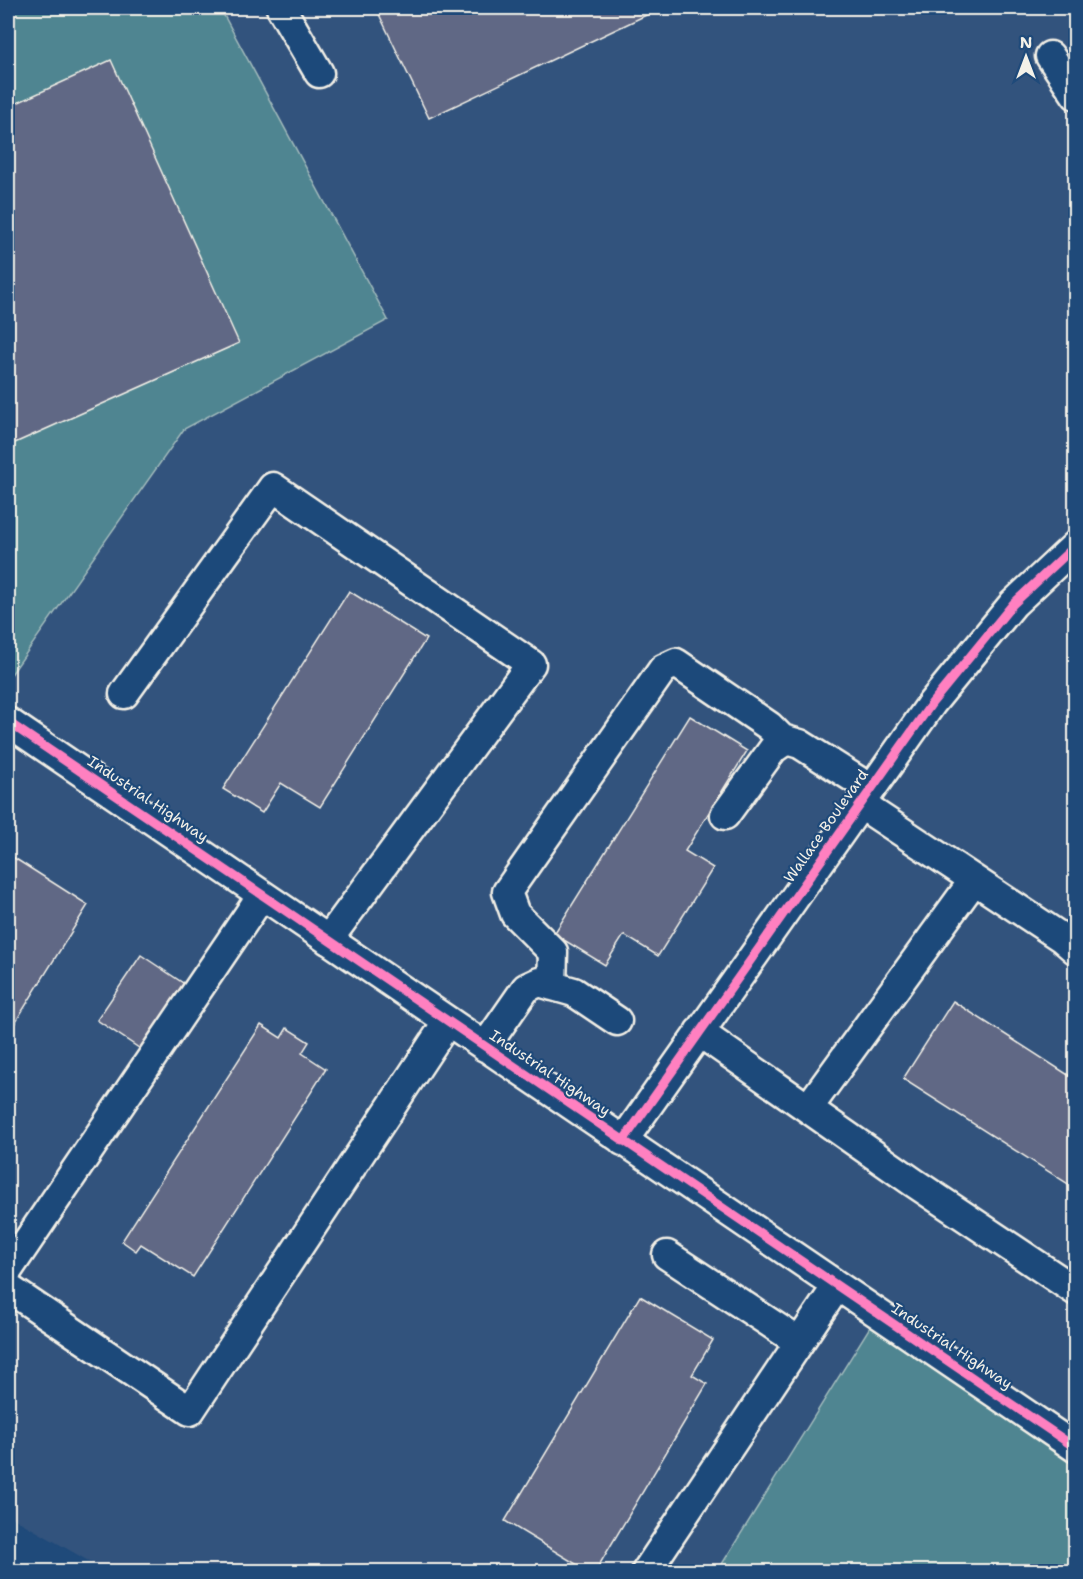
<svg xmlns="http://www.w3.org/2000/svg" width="1083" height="1579" font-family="'Shantell Sans',sans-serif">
<rect width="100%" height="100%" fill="#1f4a7a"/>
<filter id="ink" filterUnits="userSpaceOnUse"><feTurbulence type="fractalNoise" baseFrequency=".0167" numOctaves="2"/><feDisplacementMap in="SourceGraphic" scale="12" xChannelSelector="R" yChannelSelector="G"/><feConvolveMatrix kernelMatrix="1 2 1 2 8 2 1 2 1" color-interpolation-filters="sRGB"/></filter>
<g filter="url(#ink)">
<path fill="#33537d" d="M8,8H1075V1571H106L8,1515Z"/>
<path fill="#508591" stroke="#a2bbbc" stroke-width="1.5" d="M8,8H220L388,320L184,429L8,679Z
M873,1322L1075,1461V1571L717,1572Z"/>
<path fill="#616885" stroke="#f4f1e8" stroke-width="1.5" d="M376,8H661L429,118Z
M111,60L239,343L8,446V107Z
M349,591L426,639L320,807L281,783L262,813L223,789Z
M690,716L747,751L685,851L713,868L658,956L624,935L605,965L554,934Z
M8,854L88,905L8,1034Z
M141,955L186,985L142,1050L97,1020Z
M953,1001L1076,1080V1189L903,1079Z
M261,1025L281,1038L287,1028L309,1042L302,1053L326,1069L193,1277L141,1244L136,1251L122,1241Z
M640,1296L713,1340L692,1375L707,1384L595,1572H589L505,1521Z"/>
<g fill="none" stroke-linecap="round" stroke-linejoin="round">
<defs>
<path id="minor" d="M281,8L319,73
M1050,56L1076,95
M124,694L273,487L531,664L328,940
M8,722L1076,1448
M860,804L1062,938L1076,950
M725,815L773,749L786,740L800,744L871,789
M552,986L553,952L515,914L507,892L663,669L676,663L769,726L784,741
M699,1032L913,1182L1076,1291
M485,1047L526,988L539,982L574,992L617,1021
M809,1107L974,880
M623,1141L932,703L1013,604L1076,545
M667,1255L799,1342
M8,1270L262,895
M8,1288L190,1411L448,1021
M646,1572L837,1286"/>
</defs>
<use href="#minor" stroke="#f4f1e8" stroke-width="33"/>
<use href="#minor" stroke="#1f4a7a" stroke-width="28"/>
<defs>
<path id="cycleway" d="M8,722L1076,1448
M623,1141L932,703L1013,604L1076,545"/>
</defs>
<use href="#cycleway" stroke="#1f4a7a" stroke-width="13"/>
<use href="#cycleway" stroke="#ff80c0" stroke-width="9"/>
</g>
</g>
<g text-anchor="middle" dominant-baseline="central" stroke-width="4.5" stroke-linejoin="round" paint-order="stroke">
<g font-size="15" fill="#f4f1e8" stroke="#1f4a7a">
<text transform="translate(148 799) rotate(34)">Industrial Highway</text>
<text transform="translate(826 826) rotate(-55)">Wallace Boulevard</text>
<text transform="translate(550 1073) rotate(34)">Industrial Highway</text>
<text transform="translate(952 1346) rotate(34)">Industrial Highway</text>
</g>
</g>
<rect width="1083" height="1579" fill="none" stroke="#1f4a7a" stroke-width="30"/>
<rect x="15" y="15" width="1053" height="1549" fill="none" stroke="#f4f1e8" stroke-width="2" filter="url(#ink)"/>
<g transform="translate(1026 57)" stroke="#1f4a7a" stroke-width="4.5" paint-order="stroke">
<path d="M0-4.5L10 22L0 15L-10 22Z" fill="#f4f1e8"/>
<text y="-9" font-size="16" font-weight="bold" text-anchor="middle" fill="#f4f1e8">N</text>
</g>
</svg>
